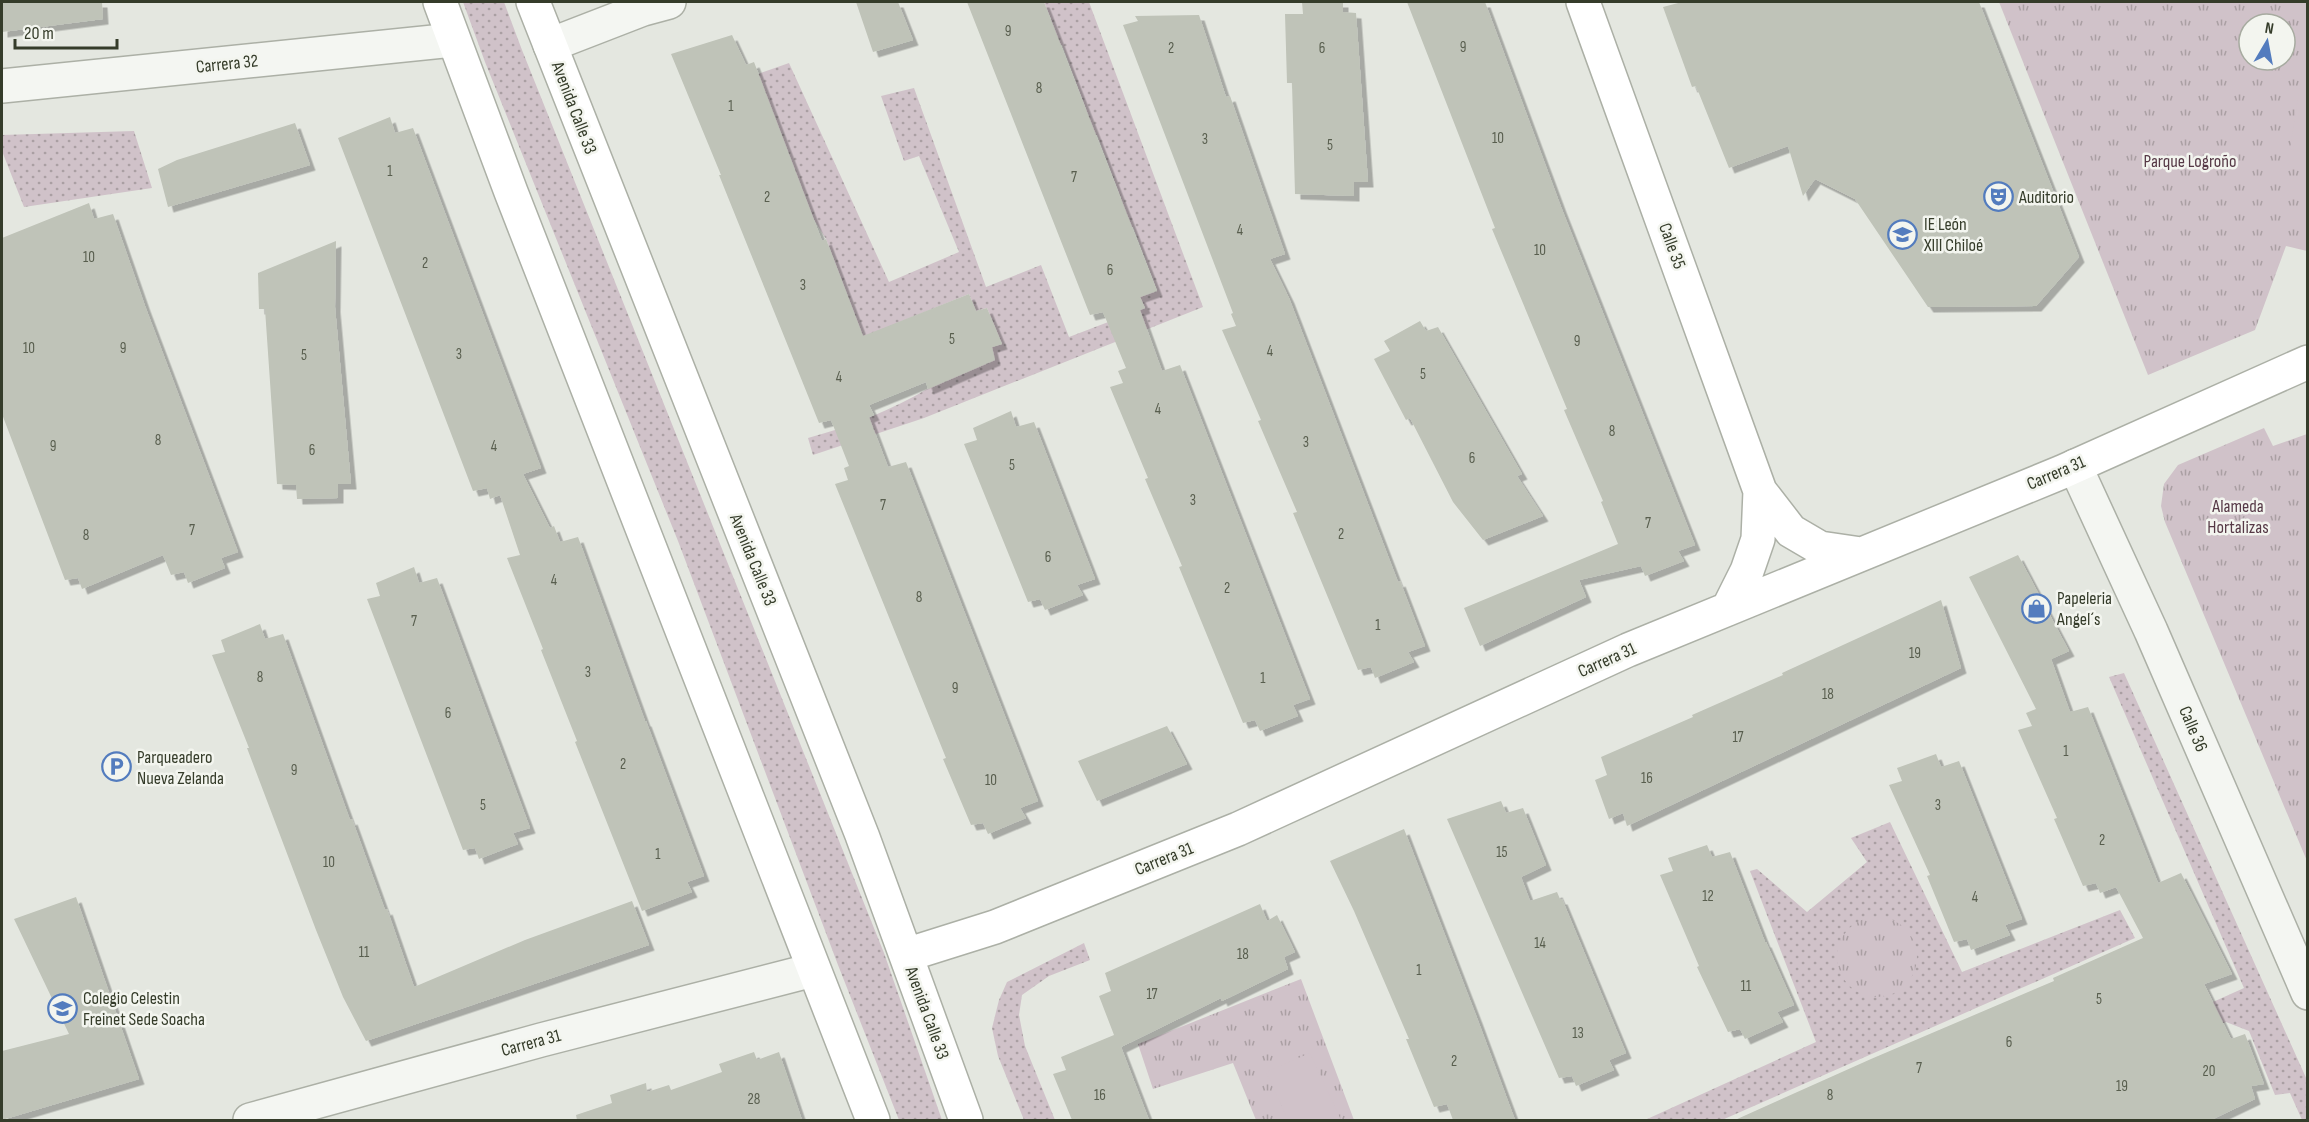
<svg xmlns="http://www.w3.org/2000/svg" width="2309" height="1122" font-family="'Sofia Sans Condensed',sans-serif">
<defs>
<pattern id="grass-dots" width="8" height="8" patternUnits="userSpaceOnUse" patternTransform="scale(1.5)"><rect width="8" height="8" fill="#d0c2c9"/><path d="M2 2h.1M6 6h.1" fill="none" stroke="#aa9fa3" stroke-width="1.8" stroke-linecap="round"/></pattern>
<pattern id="park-tufts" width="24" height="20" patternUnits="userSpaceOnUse" patternTransform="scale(1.5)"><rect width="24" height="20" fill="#d0c2c9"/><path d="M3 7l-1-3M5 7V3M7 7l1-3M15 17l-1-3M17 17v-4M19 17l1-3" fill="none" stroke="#aa9fa3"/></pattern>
<filter id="shadow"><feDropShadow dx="5.5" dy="5.5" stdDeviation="0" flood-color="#0004"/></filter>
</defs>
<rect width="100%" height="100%" fill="#e4e7e0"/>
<path fill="url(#grass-dots)" d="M463,2H504L522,50L884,953L942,1120H899L838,965L678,541L485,62Z
M1044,2H1089L1203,307L924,418L813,455L808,438C849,427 892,410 929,388C951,376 971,361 992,347L1002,344L987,308L976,311L969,294L863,337L826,239L813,218L758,74L789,63L889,282L959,252L919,156L904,161L881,96L914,88L986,287L1041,265L1069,337L1145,308L1140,297L1157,290L1133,227L1115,231L1121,198L1097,135L1079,139L1086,109L1062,45L1043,50L1034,26L1051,19Z
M134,131L152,188L24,207L2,151V135Z
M2124,673L2307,1080V1120H2302L2290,1093L2275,1095L2249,1031L2226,1022L2002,1120H1951L2244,988L2109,677Z
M1890,822L1962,972L2120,910L2135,938L1722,1120H1645L1816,1042L1750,871L1757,869L1807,912L1867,862L1851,838Z
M1084,943L1090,960L1049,976L1022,995L1019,1015L1025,1046L1055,1120H1024L998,1056L992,1028L999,1000L1007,982Z"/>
<path fill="url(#park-tufts)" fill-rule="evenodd" d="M1999,2H2307V251L2286,246L2255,330L2148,375ZM2249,24H2285V60H2249Z
M2264,428L2273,446L2307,434V861L2165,522L2161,506L2164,484L2178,465Z
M1837 957a40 40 0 1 1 80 0a40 40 0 1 1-80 0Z
M1301,979L1354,1120H1256L1233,1063L1153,1089L1138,1044Z"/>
<path fill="#d0c2c9" d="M2307,40L2308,153H2307L2290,149Z
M1310,1053L1341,1120H1288L1266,1072Z"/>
<path fill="#bfc3b8" filter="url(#shadow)" d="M2,2H102L103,19L2,32Z
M856,2H898L913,40L873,52Z
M967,2H1044L1157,291L1140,297L1145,308L1140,310L1162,371L1180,365L1310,699L1293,705L1298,716L1260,731L1255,720L1243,723L1179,567L1182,566L1145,479L1148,478L1110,387L1123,383L1118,371L1126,368L1103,312L1090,315Z
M1302,2H1343V12L1356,13L1368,182H1354V196L1295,194L1292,83H1287L1285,14H1303Z
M1407,2H1485L1561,207L1695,545L1678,551L1684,561L1645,576L1641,566L1579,580L1586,597L1480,646L1464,608L1618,544L1601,502L1603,501L1564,410L1567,409L1492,229L1495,228Z
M1682,2H1979L2079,257L2036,306L1928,307L1855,199L1815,179L1803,196L1788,146L1729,168L1696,86L1692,87L1663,7Z
M1199,15L1226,97L1230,96L1285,254L1270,259L1289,298L1398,582L1400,581L1425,646L1408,652L1414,662L1375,678L1371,667L1358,670L1293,513L1297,512L1258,421L1261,420L1222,330L1236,326L1231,314L1233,313L1123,25L1138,21L1135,16Z
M732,35L746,65L754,62L822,241L826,239L863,336L969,294L976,311L987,308L1002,344L992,347L995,360L928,389L926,382L869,405L874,415L869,417L888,467L906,462L1038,801L1020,808L1026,818L988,834L983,823L971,825L943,759L946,758L835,484L848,480L844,468L849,466L831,420L819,423L719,175H721L671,54Z
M390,117L395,133L413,128L541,468L523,474L550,528L554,526L560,542L578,537L645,721H646L704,876L687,882L692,892L642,911L575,742L577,741L541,650L543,649L507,558L520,555L500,495L490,499L487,488L473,491L338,138Z
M295,123L310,165L168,207L158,169L177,160Z
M89,203L94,219L113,214L145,306L238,552L221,558L225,568L188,583L184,572L171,575L163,555L82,589L78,578L65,580L2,414V238Z
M336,241L335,307L351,484H338V498L297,499L296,485L277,484L265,309H259L258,273Z
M1420,321L1426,331L1438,327L1522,474L1517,476L1543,516L1483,540L1453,502L1410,418L1406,420L1374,359L1390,351L1384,341Z
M1011,411L1016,427L1034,422L1095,579L1077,585L1083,595L1045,610L1040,599L1028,602L964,444L977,440L973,428Z
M2018,555L2069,651L2051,659L2070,712L2088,707L2158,883L2181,873L2232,974L2204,984L2231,1039L2245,1034L2264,1084L2251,1086L2255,1099L2211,1120H1735L1871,1059L2054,981L2053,978L2143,938L2116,887L2100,893L2096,883L2083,886L2054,819L2057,818L2018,730L2032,726L2026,713L2036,709L1969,577Z
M414,567L419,583L437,578L530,828L513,833L518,844L479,859L475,848L463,850L367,599L380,596L376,583Z
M1941,600L1961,668L1627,826L1623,813L1609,819L1595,780L1607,775L1601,757L1693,717L1692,715L1783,675L1782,673Z
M260,624L265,639L283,634L350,820L352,819L385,910L387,909L414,987L525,940L632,901L649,945L366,1041L343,997L316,930L247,748H249L212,655L225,652L221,640Z
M1167,726L1187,764L1097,801L1078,761Z
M1936,754L1941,767L1959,761L2022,919L2005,925L2010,935L1971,950L1967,939L1954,942L1927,876L1930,875L1889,785L1902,781L1897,768Z
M1501,801L1506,813L1523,808L1546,865L1521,877L1530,901L1557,892L1560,899H1562L1626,1053L1609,1060L1614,1070L1576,1086L1572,1076L1559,1078L1447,819Z
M1404,829L1477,1018L1515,1120H1453L1447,1104L1434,1107L1406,1039H1409L1354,911L1330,861Z
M1707,845L1712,857L1730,852L1765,942H1766L1794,1005L1777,1012L1783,1022L1745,1039L1740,1029L1728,1032L1697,967L1699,966L1660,875L1673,871L1668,858Z
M76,897L139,1079L2,1120V1051L69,1034L14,919Z
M1260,904L1267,921L1277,915L1295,952L1284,957L1288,969L1222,1001L1221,998L1121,1047L1149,1120H1072L1053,1074L1066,1070L1061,1057L1114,1035L1099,996L1111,991L1105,973Z
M754,1052L757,1060L779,1052L802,1120H577L576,1115L612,1103L610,1095L646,1083L647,1092L669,1085L671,1090L722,1072L719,1064Z"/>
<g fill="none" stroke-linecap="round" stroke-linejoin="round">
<defs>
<path id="street" d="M550,45L643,9L669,2
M2,86L453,40
M2075,466L2151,631L2308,993
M250,1120L541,1040L813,970"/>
<path id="secondary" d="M440,2L511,192L873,1120
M533,2L862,835L966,1120
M1583,2L1760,491L1791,531L1820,548L1861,554
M1728,609L1747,571L1758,539L1760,491
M906,955L995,927L1238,829L1628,650L2062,472L2308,362"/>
</defs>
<use href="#street" stroke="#acb0a6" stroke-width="36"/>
<use href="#secondary" stroke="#acb0a6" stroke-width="36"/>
<use href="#street" stroke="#f4f6f2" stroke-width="33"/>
<use href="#secondary" stroke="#fff" stroke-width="33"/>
</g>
<defs>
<symbol id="theatre-ring" viewBox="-11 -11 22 22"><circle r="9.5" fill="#f3f5ef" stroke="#537cbe" stroke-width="1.5"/><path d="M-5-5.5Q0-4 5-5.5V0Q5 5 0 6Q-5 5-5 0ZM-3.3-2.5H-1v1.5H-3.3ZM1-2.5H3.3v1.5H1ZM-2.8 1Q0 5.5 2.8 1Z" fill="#537cbe"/></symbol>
<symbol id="school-ring" viewBox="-11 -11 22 22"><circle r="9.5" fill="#f3f5ef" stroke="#537cbe" stroke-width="1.5"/><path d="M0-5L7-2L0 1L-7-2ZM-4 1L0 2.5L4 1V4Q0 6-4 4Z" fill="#537cbe"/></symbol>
<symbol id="shop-ring" viewBox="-11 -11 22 22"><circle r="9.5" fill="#f3f5ef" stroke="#537cbe" stroke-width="1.5"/><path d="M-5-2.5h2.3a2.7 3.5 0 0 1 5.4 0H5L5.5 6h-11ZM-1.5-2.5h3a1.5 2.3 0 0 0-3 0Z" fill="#537cbe"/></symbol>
<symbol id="parking-ring" viewBox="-11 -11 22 22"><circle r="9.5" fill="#f3f5ef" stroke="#537cbe" stroke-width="1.5"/><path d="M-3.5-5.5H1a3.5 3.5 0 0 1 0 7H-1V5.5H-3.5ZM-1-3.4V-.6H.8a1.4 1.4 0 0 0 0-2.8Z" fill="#537cbe"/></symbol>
</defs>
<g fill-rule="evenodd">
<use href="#theatre-ring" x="1982" y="180" width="33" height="33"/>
<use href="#school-ring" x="1886" y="218" width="33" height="33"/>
<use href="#shop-ring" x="2020" y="592" width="33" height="33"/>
<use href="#parking-ring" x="100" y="750" width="33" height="33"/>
<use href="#school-ring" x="46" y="992" width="33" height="33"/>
</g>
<g text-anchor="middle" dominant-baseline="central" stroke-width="5" stroke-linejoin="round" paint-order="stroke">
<g font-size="15" fill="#585e4e">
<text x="1008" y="31">9</text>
<text x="1463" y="47">9</text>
<text x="1171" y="48">2</text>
<text x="1322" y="48">6</text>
<text x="1039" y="88">8</text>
<text x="731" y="106">1</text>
<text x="1498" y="138">10</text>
<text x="1205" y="139">3</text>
<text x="1330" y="145">5</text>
<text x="390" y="171">1</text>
<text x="1074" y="177">7</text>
<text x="767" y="197">2</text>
<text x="1240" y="230">4</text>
<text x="1540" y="250">10</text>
<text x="89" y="257">10</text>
<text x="425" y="263">2</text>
<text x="1110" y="270">6</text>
<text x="803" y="285">3</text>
<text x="952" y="339">5</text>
<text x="1577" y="341">9</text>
<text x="29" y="348">10</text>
<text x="123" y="348">9</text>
<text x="1270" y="351">4</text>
<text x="459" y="354">3</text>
<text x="304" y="355">5</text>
<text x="1423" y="374">5</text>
<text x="839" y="377">4</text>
<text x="1158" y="409">4</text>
<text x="1612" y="431">8</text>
<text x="158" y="440">8</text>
<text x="1306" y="442">3</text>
<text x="53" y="446">9</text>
<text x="494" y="446">4</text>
<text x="312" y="450">6</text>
<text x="1472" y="458">6</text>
<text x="1012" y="465">5</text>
<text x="1193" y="500">3</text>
<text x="883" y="505">7</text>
<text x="1648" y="523">7</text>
<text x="192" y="530">7</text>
<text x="1341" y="534">2</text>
<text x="86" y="535">8</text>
<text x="1048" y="557">6</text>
<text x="554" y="580">4</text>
<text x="1227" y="588">2</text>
<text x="919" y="597">8</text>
<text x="414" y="621">7</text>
<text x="1378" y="625">1</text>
<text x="1915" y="653">19</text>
<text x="588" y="672">3</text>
<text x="260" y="677">8</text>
<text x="1263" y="678">1</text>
<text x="955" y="688">9</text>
<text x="1828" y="694">18</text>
<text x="448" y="713">6</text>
<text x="1738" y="737">17</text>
<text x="2066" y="751">1</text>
<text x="623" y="764">2</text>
<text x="294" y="770">9</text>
<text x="1647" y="778">16</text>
<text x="991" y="780">10</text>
<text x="483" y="805">5</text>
<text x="1938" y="805">3</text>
<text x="2102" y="840">2</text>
<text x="1502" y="852">15</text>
<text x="658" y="854">1</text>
<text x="329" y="862">10</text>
<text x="1708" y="896">12</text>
<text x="1975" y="897">4</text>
<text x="1540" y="943">14</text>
<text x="364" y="952">11</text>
<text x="1243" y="954">18</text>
<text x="1419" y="970">1</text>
<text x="1746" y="986">11</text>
<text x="1152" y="994">17</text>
<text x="2099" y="999">5</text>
<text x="1578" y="1033">13</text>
<text x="2009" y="1042">6</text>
<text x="1454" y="1061">2</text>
<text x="1919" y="1068">7</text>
<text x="2209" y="1071">20</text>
<text x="2122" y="1086">19</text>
<text x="1100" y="1095">16</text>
<text x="1830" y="1095">8</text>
<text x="754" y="1099">28</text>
</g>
<g font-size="18" fill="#353c2a" stroke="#f3f5ef">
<text transform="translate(227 64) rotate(-6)">Carrera 32</text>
<text transform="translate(574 108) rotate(69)">Avenida Calle 33</text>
<text transform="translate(1672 246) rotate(70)">Calle 35</text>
<text transform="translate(2056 473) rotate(-23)">Carrera 31</text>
<text transform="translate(753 560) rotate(68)">Avenida Calle 33</text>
<text transform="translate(1607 660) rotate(-24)">Carrera 31</text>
<text transform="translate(2193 729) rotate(67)">Calle 36</text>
<text transform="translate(1164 859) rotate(-22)">Carrera 31</text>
<text transform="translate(927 1013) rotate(70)">Avenida Calle 33</text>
<text transform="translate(531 1043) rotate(-15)">Carrera 31</text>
</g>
<g font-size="18" fill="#563946" stroke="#f3f5ef">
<text x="2190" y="161">Parque Logroño</text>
<text x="2238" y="506">Alameda<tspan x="2238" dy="21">Hortalizas</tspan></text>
</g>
<g font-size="18" fill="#353c2a" stroke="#f3f5ef" text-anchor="start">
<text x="2019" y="197">Auditorio</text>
<text x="1924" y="224">IE León<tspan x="1924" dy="21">XIII Chiloé</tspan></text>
<text x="2057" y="598">Papeleria<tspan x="2057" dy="21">Angel´s</tspan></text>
<text x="137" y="757">Parqueadero<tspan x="137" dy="21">Nueva Zelanda</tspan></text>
<text x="83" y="998">Colegio Celestin<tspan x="83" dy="21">Freinet Sede Soacha</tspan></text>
</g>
</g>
<rect width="2309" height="1122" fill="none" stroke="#353c2a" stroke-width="6"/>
<g transform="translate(2267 42) rotate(10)"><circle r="28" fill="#f3f5ef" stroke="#a7aba0" stroke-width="1.5"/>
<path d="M0-4.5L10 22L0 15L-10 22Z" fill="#537cbe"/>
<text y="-9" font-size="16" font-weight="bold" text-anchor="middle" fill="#353c2a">N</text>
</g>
<path d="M15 39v9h102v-9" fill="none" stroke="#353c2a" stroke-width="3"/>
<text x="24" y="39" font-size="18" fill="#353c2a" stroke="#f3f5ef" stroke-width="4.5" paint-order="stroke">20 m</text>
</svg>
